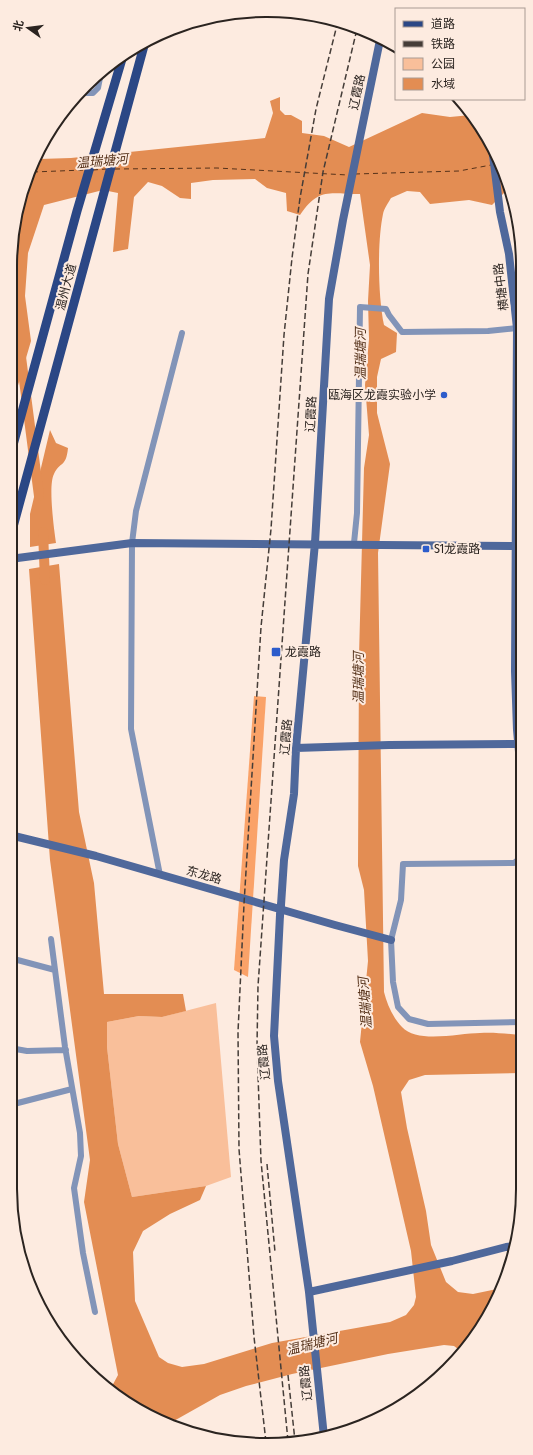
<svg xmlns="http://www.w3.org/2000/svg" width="533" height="1455" font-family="'Fira Sans Condensed','Noto Sans SC',sans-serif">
<rect width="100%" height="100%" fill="#fdebe0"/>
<path fill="#f9bf9a" d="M216,1003L231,1177L206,1186L132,1197L118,1144L107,1047V1022L139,1016L162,1017Z"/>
<path fill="#faa268" d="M254,696L266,697L248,977L234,970Z"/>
<path fill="#e38d53" d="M280,97V110L285,115H291L302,121V133L324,136L349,147L422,113L450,117L471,115L497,153L508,189L492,205L469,200L430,204L420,192L407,191L391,198C388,203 384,209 383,214C377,243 378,296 384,325L397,333L396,352L381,359L377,377V413L390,464L378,553L384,992C387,1004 393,1018 402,1027C417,1044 460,1033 480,1033C494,1032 508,1034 523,1035V1073L425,1075L409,1080L401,1092L407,1128L426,1211L431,1245L446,1282L458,1292L473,1294L497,1289L470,1344L462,1352L454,1346L444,1345L388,1354L292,1374L246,1386L220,1395L172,1422L138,1411L111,1388L118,1375L84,1202L90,1160L50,860L29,569L59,564L79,812L94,883L104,994H183L186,1011L162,1017L139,1016L107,1022V1047L118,1144L132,1197L206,1186L200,1200L170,1214L143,1231L133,1252L135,1301L159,1357L168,1363L182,1367L204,1364L272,1343L390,1322L406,1315L414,1305L416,1297L411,1251L373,1086L360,1042L368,961L364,890L358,866L359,656L364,468L369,435L365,385L369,339L368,301L370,265L360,194C329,194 319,187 300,215L287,211L286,193L267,188L255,179L213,180L191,183V199L180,198L162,186L148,182L134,197L128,249L113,252L118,193L103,190L44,205L28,253L25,296L31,341L12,406L10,384V266L19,200L39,159L71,158L265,138L273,113L270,101Z
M50,430L56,443L68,448C66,468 60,461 54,474C48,485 54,529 56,543L30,547V514Z"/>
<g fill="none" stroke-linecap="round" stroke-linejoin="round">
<path stroke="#e38d53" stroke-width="10" d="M21,357L39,496
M43,532L45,580"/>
<path stroke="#56321a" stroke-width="1" stroke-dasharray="5 4" stroke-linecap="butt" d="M115,169L217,168L348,175
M93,170L106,169
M33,172L84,170
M355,174L459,171L491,165"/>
<path stroke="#8294b8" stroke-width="6" d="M83,93H93L98,88L100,78
M354,543L357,513L360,307L386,309L389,315L402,332L488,331L517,328
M522,752H519L522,838L519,859L514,863L403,864L401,900L391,940L393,982L398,1007L409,1019L428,1024L523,1022
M160,875L131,729L132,543L136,511L182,333
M51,939L65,1047L80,1133L81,1156L74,1188L83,1253L95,1312
M10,958L55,970
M10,1048L27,1051L66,1050
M10,1105L72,1089"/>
<path stroke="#4f689b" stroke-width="8" d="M492,147L500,212L509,254L517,328L515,671L517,730L519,752
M10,559L132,543L521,546
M296,748L389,745L522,744
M10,835L96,856L335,925L391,940
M281,905L284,860L294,794L296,748L315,543L329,299L343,220L380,40
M280,915L274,1036L278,1081L309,1292L324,1437
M309,1292L452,1261L506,1247L515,1246"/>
<path stroke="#2b4785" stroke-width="9" d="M10,456L77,211L122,59
M10,538L145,42"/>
<path stroke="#453d38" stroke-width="1.5" stroke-dasharray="6 3" stroke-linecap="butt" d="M267,1164L275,1252
M288,1375L295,1441
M288,1441L261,1161L257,1046L258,986L308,274L323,172L357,29
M266,1442L254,1337L239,1149L238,1032L244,904L261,627L271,529L284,335L292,258L300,198L316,109L338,21"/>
<path stroke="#4f689b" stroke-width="8" d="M280,915L281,905"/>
</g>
<g fill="#2d5ccb" stroke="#fdebe0" stroke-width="1.5">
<circle cx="444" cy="395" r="4"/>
<rect x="422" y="545" width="8" height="8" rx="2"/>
<rect x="271" y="647" width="10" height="10" rx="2"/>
</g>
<g text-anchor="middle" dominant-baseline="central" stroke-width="4" stroke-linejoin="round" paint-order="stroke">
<g font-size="12" fill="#2b2420" stroke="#fdebe0">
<text transform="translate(357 92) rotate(-78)">辽霞路</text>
<text transform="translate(66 287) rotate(-75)">温州大道</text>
<text transform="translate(501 287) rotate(-97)">横塘中路</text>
<text transform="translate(311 414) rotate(-87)">辽霞路</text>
<text transform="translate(286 737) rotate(-85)">辽霞路</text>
<text transform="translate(204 875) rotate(16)">东龙路</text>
<text transform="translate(264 1062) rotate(-96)">辽霞路</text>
<text transform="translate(306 1383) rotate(-96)">辽霞路</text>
</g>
<g font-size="12" fill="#2b2420" stroke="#fdebe0" text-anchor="start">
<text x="436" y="395" text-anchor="end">瓯海区龙霞实验小学</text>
<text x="434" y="549">S1龙霞路</text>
<text x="285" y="652">龙霞路</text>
</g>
<g font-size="13" font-style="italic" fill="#56321a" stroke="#fdebe0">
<text transform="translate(102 161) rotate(-5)">温瑞塘河</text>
<text transform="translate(360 354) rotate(-90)">温瑞塘河</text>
<text transform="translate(358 678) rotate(-90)">温瑞塘河</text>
<text transform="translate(365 1003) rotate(-94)">温瑞塘河</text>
<text transform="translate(312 1344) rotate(-14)">温瑞塘河</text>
</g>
</g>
<path d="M0 0H533V1455H0ZM266 17H267A249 249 0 0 1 516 266V1189A249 249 0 0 1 267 1438H266A249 249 0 0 1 17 1189V266A249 249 0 0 1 266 17Z" fill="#fdebe0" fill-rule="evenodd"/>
<path fill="none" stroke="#2b2420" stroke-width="2" d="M266 17H267A249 249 0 0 1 516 266V1189A249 249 0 0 1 267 1438H266A249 249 0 0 1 17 1189V266A249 249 0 0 1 266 17Z"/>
<rect x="395" y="8" width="130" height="92" fill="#fdebe0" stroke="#a99b93"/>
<rect x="403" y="21" width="20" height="6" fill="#2b4785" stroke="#a99b93"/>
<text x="431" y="28" font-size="12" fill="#2b2420">道路</text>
<rect x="403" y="41" width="20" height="6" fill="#453d38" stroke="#a99b93"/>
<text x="431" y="48" font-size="12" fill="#2b2420">铁路</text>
<rect x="403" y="58" width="20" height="12" fill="#f9bf9a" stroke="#a99b93"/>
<text x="431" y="68" font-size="12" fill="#2b2420">公园</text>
<rect x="403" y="78" width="20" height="12" fill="#e38d53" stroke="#a99b93"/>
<text x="431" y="88" font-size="12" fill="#2b2420">水域</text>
<g transform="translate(28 28) rotate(284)" stroke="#fdebe0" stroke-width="3" paint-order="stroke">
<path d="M0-3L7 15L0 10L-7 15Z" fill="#2b2420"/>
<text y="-6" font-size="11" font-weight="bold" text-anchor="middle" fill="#2b2420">北</text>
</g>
</svg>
